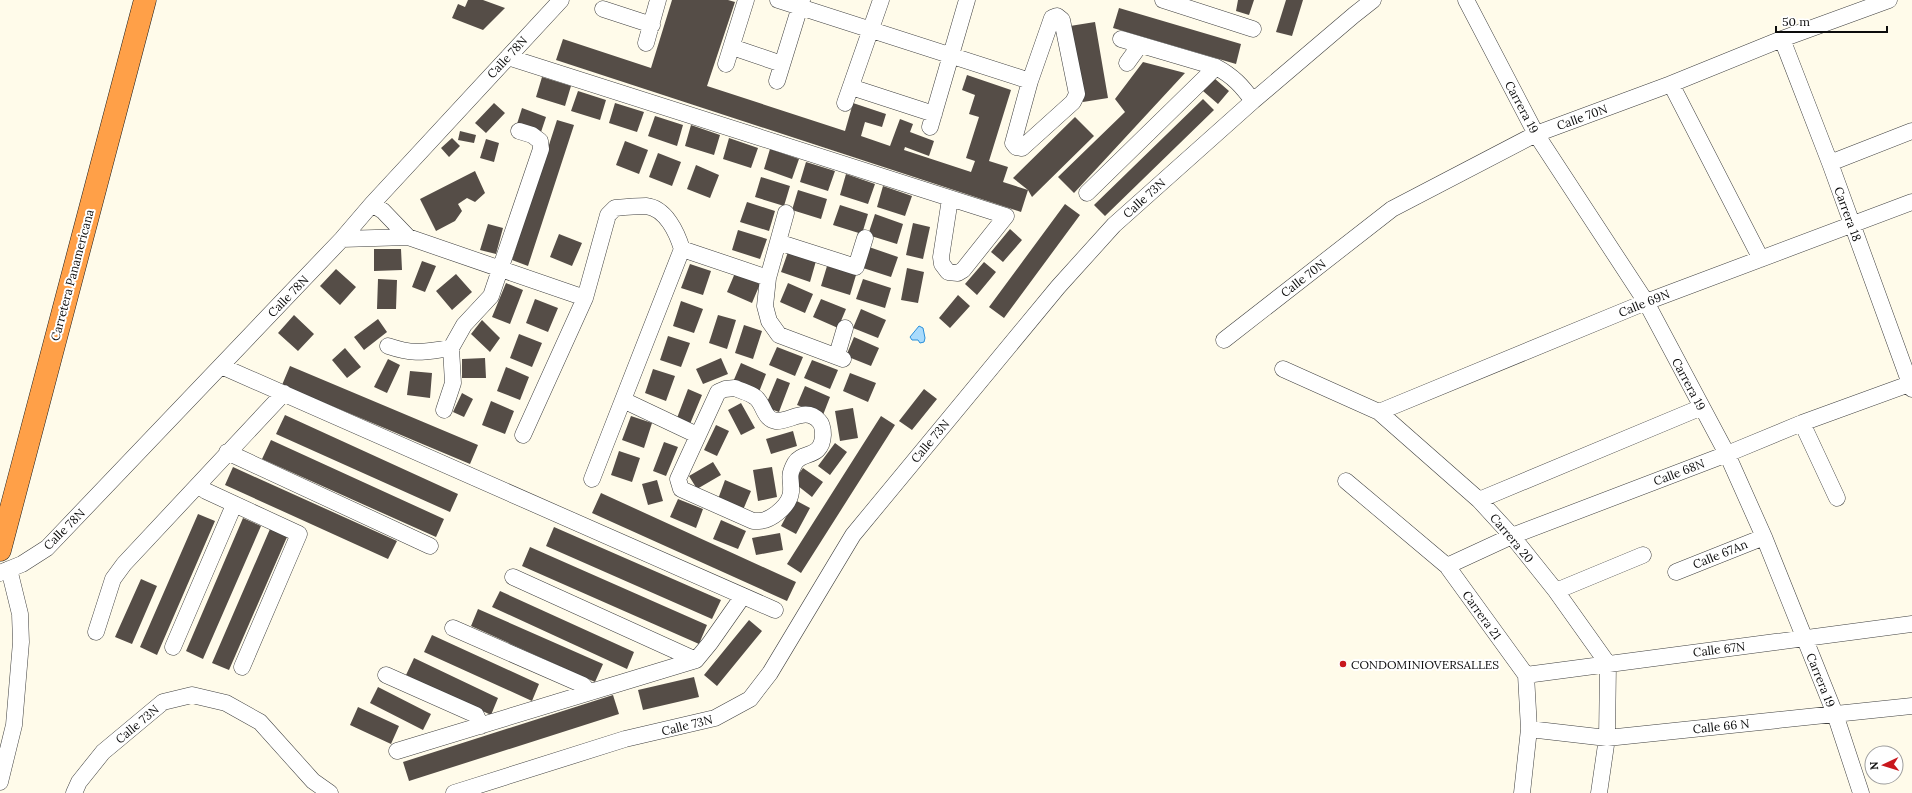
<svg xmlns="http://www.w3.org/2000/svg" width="1912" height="793" font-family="Lora,serif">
<rect width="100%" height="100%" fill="#fffbea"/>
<path fill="#a9dbfc" stroke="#298fda" d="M919,326L923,328L925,338L924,342L920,343L918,340H912L910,337Z"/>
<path fill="#554d47" d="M468,0H483L505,8L483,30L452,18L458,4L465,7Z
M672,0H728L735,2L707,86L845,131L853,103L886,114L882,127L865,122L861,136L890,146L900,119L913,124L910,132L934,141L929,156L905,147L904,150L971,172L975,161L966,158L979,117L969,114L975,95L962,90L967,75L1011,90L989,161L1008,167L1003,182L1028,190L1013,178L1075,117L1094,136L1032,197L1028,190L1021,212L556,60L563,39L651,68Z
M1238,0H1254L1249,15L1236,11Z
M1286,0H1303L1292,36L1276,32Z
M1119,8L1241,44L1236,64L1113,28Z
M1095,22L1108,98L1083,102L1070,26Z
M1143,62L1185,73L1074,193L1058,177L1125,112L1115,99Z
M542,77L571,86L565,106L536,97Z
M1214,78L1229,91L1218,104L1203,91Z
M578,91L606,100L600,120L571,111Z
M1203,99L1214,110L1105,216L1094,205Z
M494,103L505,113L486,133L475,123Z
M615,103L644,112L637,132L609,123Z
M522,108L546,117L541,132L517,124Z
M655,116L683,125L677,146L648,136Z
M557,120L574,125L528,266L512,260Z
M691,125L720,135L714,155L685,146Z
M460,131L476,135L474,143L458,140Z
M452,138L460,146L449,157L441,148Z
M729,138L758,148L751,168L723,159Z
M486,139L499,143L494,162L480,158Z
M625,141L648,150L639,174L616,165Z
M770,149L799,159L792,179L764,169Z
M658,153L681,162L672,186L649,177Z
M806,162L835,171L828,191L800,182Z
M696,165L719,175L710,198L687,189Z
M475,171L485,193L475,202L467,198L458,204L462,211L455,221L436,231L420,199Z
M846,174L875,184L868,204L840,195Z
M761,177L790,186L784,206L755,197Z
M883,186L912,196L905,216L877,207Z
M798,190L827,199L821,219L792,210Z
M747,202L775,211L769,231L740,222Z
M1065,204L1080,215L1004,318L989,307Z
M840,205L868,214L862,234L833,225Z
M875,214L903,224L897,244L868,235Z
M913,223L930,227L923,259L906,255Z
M488,224L503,228L496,254L480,250Z
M1010,229L1022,240L1003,262L991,252Z
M738,230L767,239L760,259L732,250Z
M559,234L582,243L572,266L550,257Z
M869,247L898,257L891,277L863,268Z
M374,249H401L402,270L374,271Z
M788,252L816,261L810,282L781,272Z
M422,261L436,266L425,292L412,287Z
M984,262L996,272L977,295L965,284Z
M690,264L711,271L703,295L681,288Z
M827,266L856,275L850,295L821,286Z
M907,268L924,272L918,303L901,300Z
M336,269L356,287L340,305L320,286Z
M735,273L760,284L752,303L727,292Z
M456,274L472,292L452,310L436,291Z
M378,279L397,280L396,309H377Z
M863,279L891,288L885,308L856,299Z
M506,283L523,290L510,324L492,317Z
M788,283L813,294L805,313L780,302Z
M958,295L970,306L950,328L939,318Z
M535,299L558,308L548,332L526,323Z
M821,299L846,309L838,328L813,317Z
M681,301L703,309L694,333L673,326Z
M861,309L886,320L878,338L853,328Z
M294,315L314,334L298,351L278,333Z
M718,315L736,320L727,349L709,343Z
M378,319L387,332L364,350L354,337Z
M482,320L500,338L490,352L471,334Z
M744,325L762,331L753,359L735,353Z
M519,334L542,343L532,367L510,358Z
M668,336L690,343L681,367L660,360Z
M854,337L879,348L871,366L846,356Z
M777,347L803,357L795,376L769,365Z
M345,348L361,367L347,378L332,360Z
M485,358L486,378H462V359Z
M721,358L728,374L703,384L696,369Z
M388,359L400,365L387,393L374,387Z
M812,360L838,370L830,389L804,378Z
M741,363L766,374L759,392L733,382Z
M290,366L478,445L470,464L282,385Z
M506,367L529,377L520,400L497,391Z
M653,369L675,376L666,401L645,393Z
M410,371L432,373L430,398L407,395Z
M850,373L876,383L868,402L843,391Z
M777,378L790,383L779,412L765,407Z
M805,386L830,397L823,415L797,405Z
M688,389L702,395L690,424L677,418Z
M924,389L937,399L912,430L899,421Z
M462,393L473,399L464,417L453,412Z
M491,401L514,411L505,434L482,425Z
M741,403L755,428L741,435L728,410Z
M853,408L858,438L840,441L835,411Z
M285,415L458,494L450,512L276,434Z
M631,416L652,423L644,448L622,440Z
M881,416L895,425L801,573L787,564Z
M716,425L729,431L717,456L704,450Z
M793,431L797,446L771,454L766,439Z
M271,440L444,519L436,537L262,459Z
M664,442L678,447L666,476L653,471Z
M835,443L847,452L830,475L818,466Z
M619,451L640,458L632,482L611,475Z
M713,462L721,475L697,489L689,476Z
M233,467L397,541L388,559L225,485Z
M772,467L777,497L758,501L753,470Z
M803,468L823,482L812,497L793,482Z
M657,480L663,501L648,505L642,484Z
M725,480L751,491L743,510L718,499Z
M601,493L796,582L787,601L592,513Z
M678,499L703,509L696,528L670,517Z
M795,500L810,508L796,534L781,526Z
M198,514L215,521L157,655L140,647Z
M243,518L261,526L203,659L186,651Z
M721,520L746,531L738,549L713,539Z
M554,527L721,600L712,619L546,546Z
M270,529L287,537L229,670L212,663Z
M780,533L783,550L756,555L752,538Z
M530,547L707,625L699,644L522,566Z
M141,579L157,586L132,644L115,637Z
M500,591L634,652L627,669L492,607Z
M478,609L603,664L595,682L471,626Z
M749,620L762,631L717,686L704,675Z
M432,635L539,684L532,701L424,652Z
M414,658L498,698L491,715L406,675Z
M694,677L699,697L643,710L638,690Z
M378,687L431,714L423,730L370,703Z
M613,695L619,714L409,781L403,762Z
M358,707L399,726L391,744L350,725Z"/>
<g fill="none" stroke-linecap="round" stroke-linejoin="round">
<defs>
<path id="street" d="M778,0L1030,81
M1163,0L1253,29
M1466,0L1536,134L1646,302L1727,454L1764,537L1835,714L1861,793
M603,9L652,25
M1057,16L1062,20L1077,94L1073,102L1022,148L1016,147L1013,143L1030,81L1052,18Z
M1121,39L1216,67C1233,76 1242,86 1253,101
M1782,39L1830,163L1912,389
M646,43L658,0
M732,47L782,64
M508,57L1006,216L963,270L958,273L948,272L942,264L941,257L950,199
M1127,63L1140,45
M726,64L746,0
M777,81L802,0
M1671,84L1761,259
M851,87L934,114
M845,103L881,0
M930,127L967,0
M1830,163L1912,131
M1087,193L1216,67
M372,204L383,211L408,237
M786,213L768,278L765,306L769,321L779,335L843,359
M342,239L408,237L585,298
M778,242L856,267L865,238
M682,249L768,278
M1224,340L1392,209L1536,134L1671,84L1782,39L1889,0
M388,346C415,355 423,352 451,348
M837,355L845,328
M221,366L775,610
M1283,369L1379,412L1479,500L1512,536L1556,591L1608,664L1607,738L1599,793
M735,388C741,391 750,393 755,397C764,403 763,419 776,421C790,422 806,406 819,421C822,424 823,431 823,435C822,459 802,451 795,463C787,478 792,477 791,492C790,504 776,516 765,520C762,521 757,521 753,521L681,489L678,479L718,392L725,389Z
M623,400L697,435
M444,410L453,383L451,348L464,325L491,296L541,149L540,141L532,135L519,131
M1379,412L1646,302L1912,202
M1802,423L1837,498
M523,435L585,298L608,215L615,208C625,207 636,206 646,206C666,208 677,233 682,249L592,479
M227,452L430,546
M1346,481L1447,566L1526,675L1529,729L1522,793
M198,485L206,491L299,534L242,667
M1479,500L1702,407
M1447,566L1512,536L1727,454L1802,423L1912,383
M1676,572L1764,537
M0,573L22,564L47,548L342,239L372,204L561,0
M513,577L696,660
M1556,591L1643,555
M453,628L583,685L589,692
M96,632L113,579L124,564L284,393
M173,647L234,505
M386,675L476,715L481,726
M1526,675L1912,624
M1529,729L1607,738L1912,706
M397,751L696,660L710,643L743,596
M0,782L14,725L21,642L20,614L9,569
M74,793L79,782L103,752L163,702L192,695L226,703L260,722L313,781L330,793
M454,793L625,739L715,718L750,699L770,673L853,535L1058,287L1114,225L1253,101L1354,15L1373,0"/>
<path id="highway" d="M0,550L145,0"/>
</defs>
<use href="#street" stroke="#3f3f3f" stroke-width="17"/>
<use href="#highway" stroke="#1d1d1d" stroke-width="23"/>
<use href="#street" stroke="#fff" stroke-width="16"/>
<use href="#highway" stroke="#ffa048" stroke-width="22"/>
</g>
<circle fill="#c8171c" stroke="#fff" stroke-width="1.5" cx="1343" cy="664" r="4"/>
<g text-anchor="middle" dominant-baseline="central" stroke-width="4" stroke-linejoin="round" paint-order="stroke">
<g font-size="12" fill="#0c0c0c" stroke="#fff">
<text transform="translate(507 57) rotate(-47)">Calle 78N</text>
<text transform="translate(1522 107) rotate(62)">Carrera 19</text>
<text transform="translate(1582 117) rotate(-20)">Calle 70N</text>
<text transform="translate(1144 198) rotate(-42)">Calle 73N</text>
<text transform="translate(1848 214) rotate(70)">Carrera 18</text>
<text transform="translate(72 275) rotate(-75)">Carretera Panamericana</text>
<text transform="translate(1303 278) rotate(-38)">Calle 70N</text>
<text transform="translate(288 296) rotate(-46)">Calle 78N</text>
<text transform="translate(1644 303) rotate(-22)">Calle 69N</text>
<text transform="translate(1689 384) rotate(62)">Carrera 19</text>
<text transform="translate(930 441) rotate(-50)">Calle 73N</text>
<text transform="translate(1679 472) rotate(-21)">Calle 68N</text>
<text transform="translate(64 529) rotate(-45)">Calle 78N</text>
<text transform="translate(1512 538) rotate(50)">Carrera 20</text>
<text transform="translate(1720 554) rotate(-22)">Calle 67An</text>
<text transform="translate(1482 615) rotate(54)">Carrera 21</text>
<text transform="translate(1719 649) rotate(-7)">Calle 67N</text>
<text transform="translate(1821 680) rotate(68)">Carrera 19</text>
<text transform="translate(137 724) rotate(-40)">Calle 73N</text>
<text transform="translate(687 725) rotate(-14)">Calle 73N</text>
<text transform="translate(1721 726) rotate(-6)">Calle 66 N</text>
</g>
<g font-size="12" fill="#0c0c0c" stroke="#fff" text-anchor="start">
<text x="1351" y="664">CONDOMINIOVERSALLES</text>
</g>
</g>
<g transform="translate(1884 765) rotate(266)"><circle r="19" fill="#ffffff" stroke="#9e9e9e"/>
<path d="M0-3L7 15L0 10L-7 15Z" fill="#c8171c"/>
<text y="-6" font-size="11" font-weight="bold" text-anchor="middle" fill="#0c0c0c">N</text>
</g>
<path d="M1776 26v6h111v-6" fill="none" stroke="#0c0c0c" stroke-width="2"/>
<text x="1782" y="26" font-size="12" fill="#0c0c0c" stroke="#ffffff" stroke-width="3" paint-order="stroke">50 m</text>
</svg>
